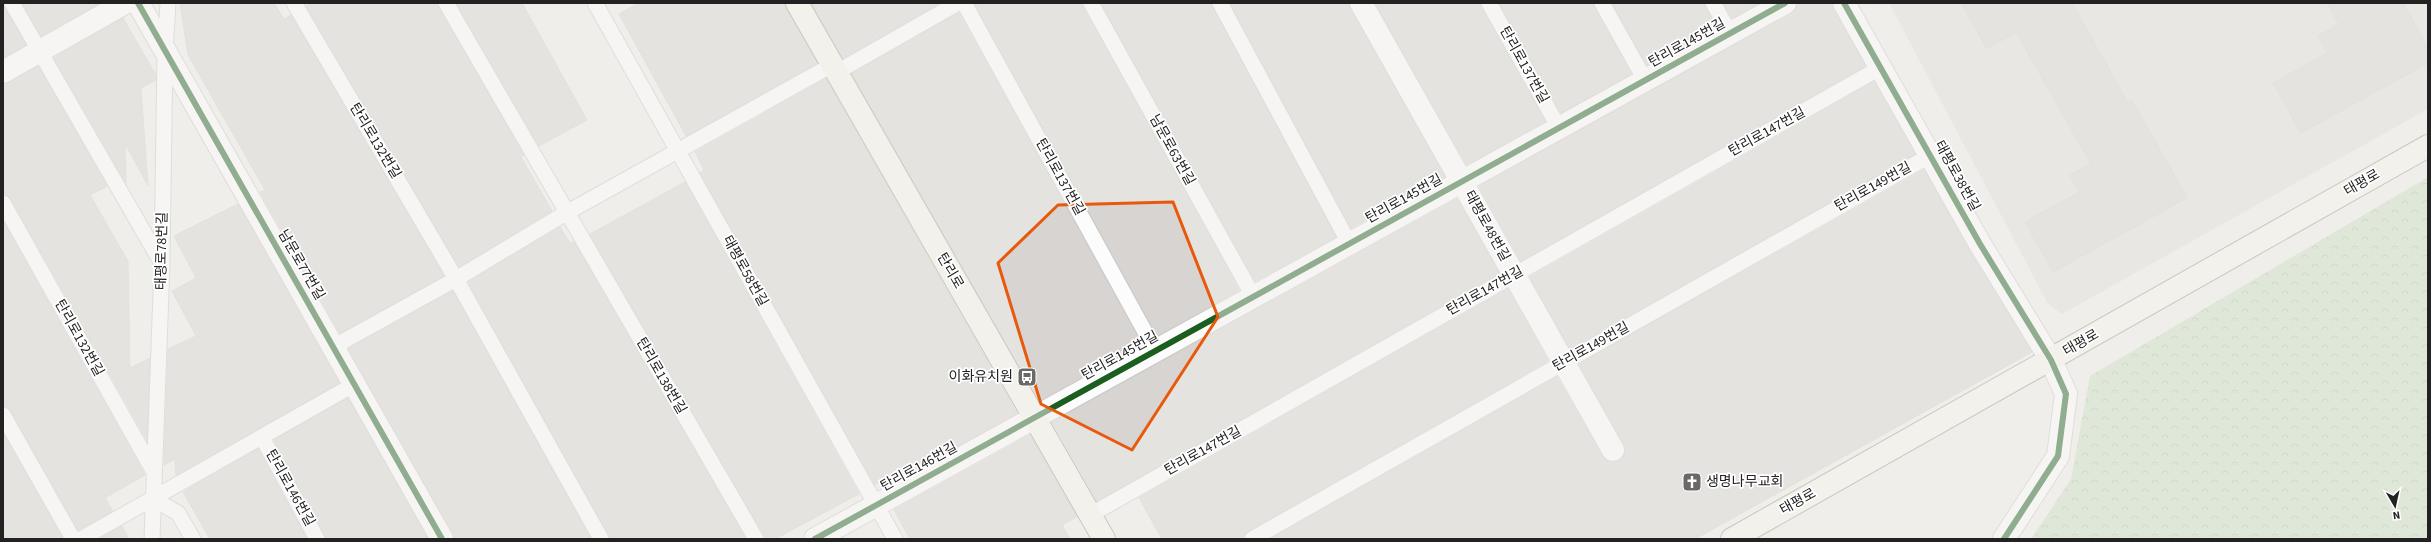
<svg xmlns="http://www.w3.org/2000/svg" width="2431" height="542" font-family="'Source Sans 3','Noto Sans KR',sans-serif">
<defs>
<pattern id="forest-crowns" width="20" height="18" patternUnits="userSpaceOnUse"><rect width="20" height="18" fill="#cbdec1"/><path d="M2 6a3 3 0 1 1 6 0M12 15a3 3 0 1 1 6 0" fill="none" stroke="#aebea6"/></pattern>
</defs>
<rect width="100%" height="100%" fill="#f0eeeb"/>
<path fill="#dfdedc" d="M1889,3H2428V109L2062,314L2048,304Z"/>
<path fill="url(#forest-crowns)" d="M2428,177V539H2031L2071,479L2090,376Z"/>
<path fill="#d7d4d2" stroke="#d3d0cc" d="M3,3L26,45L3,58Z
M22,3H100L41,36Z
M180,3H274L284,19L291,15L444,276L340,333L260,192L265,190L188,55Z
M312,3H437L524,155L521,157L552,211L459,267L306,6Z
M456,3H522L587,120L539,146Z
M639,3H785L817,63L686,136L619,14Z
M811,3H940L843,58Z
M974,3H1082L1239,290L1157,336Z
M1101,3H1211L1336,237L1255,281Z
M1230,3H1349L1445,177L1351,228Z
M1375,3H1480L1545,121L1467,165Z
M1499,3H1593L1631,74L1561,113Z
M1612,3H1704L1716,27L1647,65Z
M1723,3H1759L1732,18Z
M1797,3H1832L1865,66L1521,261L1479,186L1791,14L1796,9Z
M1961,3H2072L2128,103L2132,100L2187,198L2053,272L2025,222L2079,192L2070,175L2091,164L2016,32L1987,49Z
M2327,3H2403L2428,48V63L2301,133L2273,83L2327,53L2318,36L2339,24Z
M959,13L1142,344L1039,401L852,74Z
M123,18L156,75V80L141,88L148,186L125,143L126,183L54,58Z
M38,66L107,186L90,195L128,261L130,368L150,358L147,440L11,199L3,194V84Z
M826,79L1017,413L882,488L879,482L875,485L700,173L704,170L695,152Z
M1874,82L1915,154L1570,349L1530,277Z
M1924,170L1969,250L2032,352L1695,539H1270L1557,377L1602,456L1607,461H1619L1624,456V444L1579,364Z
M685,182L859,494L775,539H765L590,234Z
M1457,199L1499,273L1097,501L1052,422Z
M238,204L339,383L176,475L175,459L164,465L168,349L196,336L172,291L196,278L174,236Z
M3,221L145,475L105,498L113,511L78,530L11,411L3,406Z
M560,227L570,243L574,242L746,539H610L468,282Z
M1508,289L1548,361L1248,531L1243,539H1162L1139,498Z
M453,291L591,539H454L348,349Z
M348,398L428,539H326L274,440Z
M3,433L63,539H3Z
M1030,435L1077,517L1062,525L1070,539H910L894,510Z
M258,449L307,539H210L183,492Z
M122,526L129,539H99Z"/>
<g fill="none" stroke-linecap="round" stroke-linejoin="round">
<defs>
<path id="service" d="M12,3L161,262
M294,3L456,279L601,539
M446,3L756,539
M595,3L895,539
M964,3L1155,350
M1091,3L1253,296
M1220,3L1349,243
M1489,3L1559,128
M1602,3L1645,80
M1713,3L1730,33
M837,72L958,3
M3,203L154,472
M333,347L456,279L566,213L832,65
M3,415L73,539
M262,437L317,539
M153,499L178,513L193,539
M1090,515L1880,68
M81,539L355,384
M152,539L162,264L165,49L168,3
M1252,539L1931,155"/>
<path id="minor" d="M138,3L442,539
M1361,3L1613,450
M1844,3L1980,244L2051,360L2066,394L2058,456L2004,539
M3,72L125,3
M815,539L1785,3"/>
<path id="secondary" d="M797,3L1104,539
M1732,539L2428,146"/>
</defs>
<use href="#service" stroke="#c9c8c7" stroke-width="17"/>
<use href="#minor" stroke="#c9c8c7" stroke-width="24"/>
<use href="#secondary" stroke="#999a82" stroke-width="24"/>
<use href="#service" stroke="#fdfcfc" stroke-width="15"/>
<use href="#minor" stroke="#fdfcfc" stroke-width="22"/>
<use href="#secondary" stroke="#f4f4ed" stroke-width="22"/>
<defs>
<path id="cycleway" d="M138,3L442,539
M1844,3L1980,244L2051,360L2066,394L2058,456L2004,539
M815,539L1785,3"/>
</defs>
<use href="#cycleway" stroke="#fff" stroke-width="8"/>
<use href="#cycleway" stroke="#1b5e20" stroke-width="6"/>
</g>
<path d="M0 0H2431V542H0ZM1173,202L1218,317L1132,450L1041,404L998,263L1058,205Z" fill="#f0eeeb" fill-opacity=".55" fill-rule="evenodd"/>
<path fill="none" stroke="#e8590c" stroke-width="3" stroke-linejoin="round" d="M1173,202L1218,317L1132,450L1041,404L998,263L1058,205Z"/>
<defs>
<symbol id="bus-square" viewBox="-11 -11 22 22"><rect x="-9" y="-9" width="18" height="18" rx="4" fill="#6a6968" stroke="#fff"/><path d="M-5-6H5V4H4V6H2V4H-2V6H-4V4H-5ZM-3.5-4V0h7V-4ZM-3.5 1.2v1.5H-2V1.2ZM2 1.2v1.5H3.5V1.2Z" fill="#fff"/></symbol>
<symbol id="church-square" viewBox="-11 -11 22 22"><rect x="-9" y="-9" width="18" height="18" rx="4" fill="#6a6968" stroke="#fff"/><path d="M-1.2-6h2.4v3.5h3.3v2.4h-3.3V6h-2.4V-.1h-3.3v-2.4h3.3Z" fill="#fff"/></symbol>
</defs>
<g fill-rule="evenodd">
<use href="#bus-square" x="1016" y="366" width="22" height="22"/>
<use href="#church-square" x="1681" y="471" width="22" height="22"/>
</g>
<g text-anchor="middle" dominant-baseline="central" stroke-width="3.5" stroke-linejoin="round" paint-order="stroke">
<g font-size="14" fill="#222" stroke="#fff">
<text transform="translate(1687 43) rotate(-29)">탄리로145번길</text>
<text transform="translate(1524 65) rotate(61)">탄리로137번길</text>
<text transform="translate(1767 132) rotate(-29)">탄리로147번길</text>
<text transform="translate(375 141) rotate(59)">탄리로132번길</text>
<text transform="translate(1172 150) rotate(61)">남문로63번길</text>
<text transform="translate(1957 176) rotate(61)">태평로38번길</text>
<text transform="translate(1060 177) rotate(61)">탄리로137번길</text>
<text transform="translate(2362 183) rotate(-30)">태평로</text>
<text transform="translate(1873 187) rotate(-29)">탄리로149번길</text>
<text transform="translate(1404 199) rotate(-29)">탄리로145번길</text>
<text transform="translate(1487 226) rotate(61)">태평로48번길</text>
<text transform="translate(162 251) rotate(-89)">태평로78번길</text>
<text transform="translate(301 265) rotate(60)">남문로77번길</text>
<text transform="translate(745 271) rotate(61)">태평로58번길</text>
<text transform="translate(950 271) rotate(60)">탄리로</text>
<text transform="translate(1485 291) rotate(-29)">탄리로147번길</text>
<text transform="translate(79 338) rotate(61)">탄리로132번길</text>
<text transform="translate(2081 343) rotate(-30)">태평로</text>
<text transform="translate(1591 347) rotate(-29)">탄리로149번길</text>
<text transform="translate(1120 356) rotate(-29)">탄리로145번길</text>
<text transform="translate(661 376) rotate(60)">탄리로138번길</text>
<text transform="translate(1203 451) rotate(-29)">탄리로147번길</text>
<text transform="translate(919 467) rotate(-29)">탄리로146번길</text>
<text transform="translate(290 488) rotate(61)">탄리로146번길</text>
<text transform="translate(1798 502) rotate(-29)">태평로</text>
</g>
<g font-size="14" fill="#222" stroke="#fff" text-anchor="end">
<text x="1013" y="377">이화유치원</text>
<text x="1706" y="482" text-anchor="start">생명나무교회</text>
</g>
</g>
<rect width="2431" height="542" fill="none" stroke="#222222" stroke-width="8"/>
<g transform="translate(2395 506) rotate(171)" stroke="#ffffff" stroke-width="3" paint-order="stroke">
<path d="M0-3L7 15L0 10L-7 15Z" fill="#222222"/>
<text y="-6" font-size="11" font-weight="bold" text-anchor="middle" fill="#222222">N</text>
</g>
</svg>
